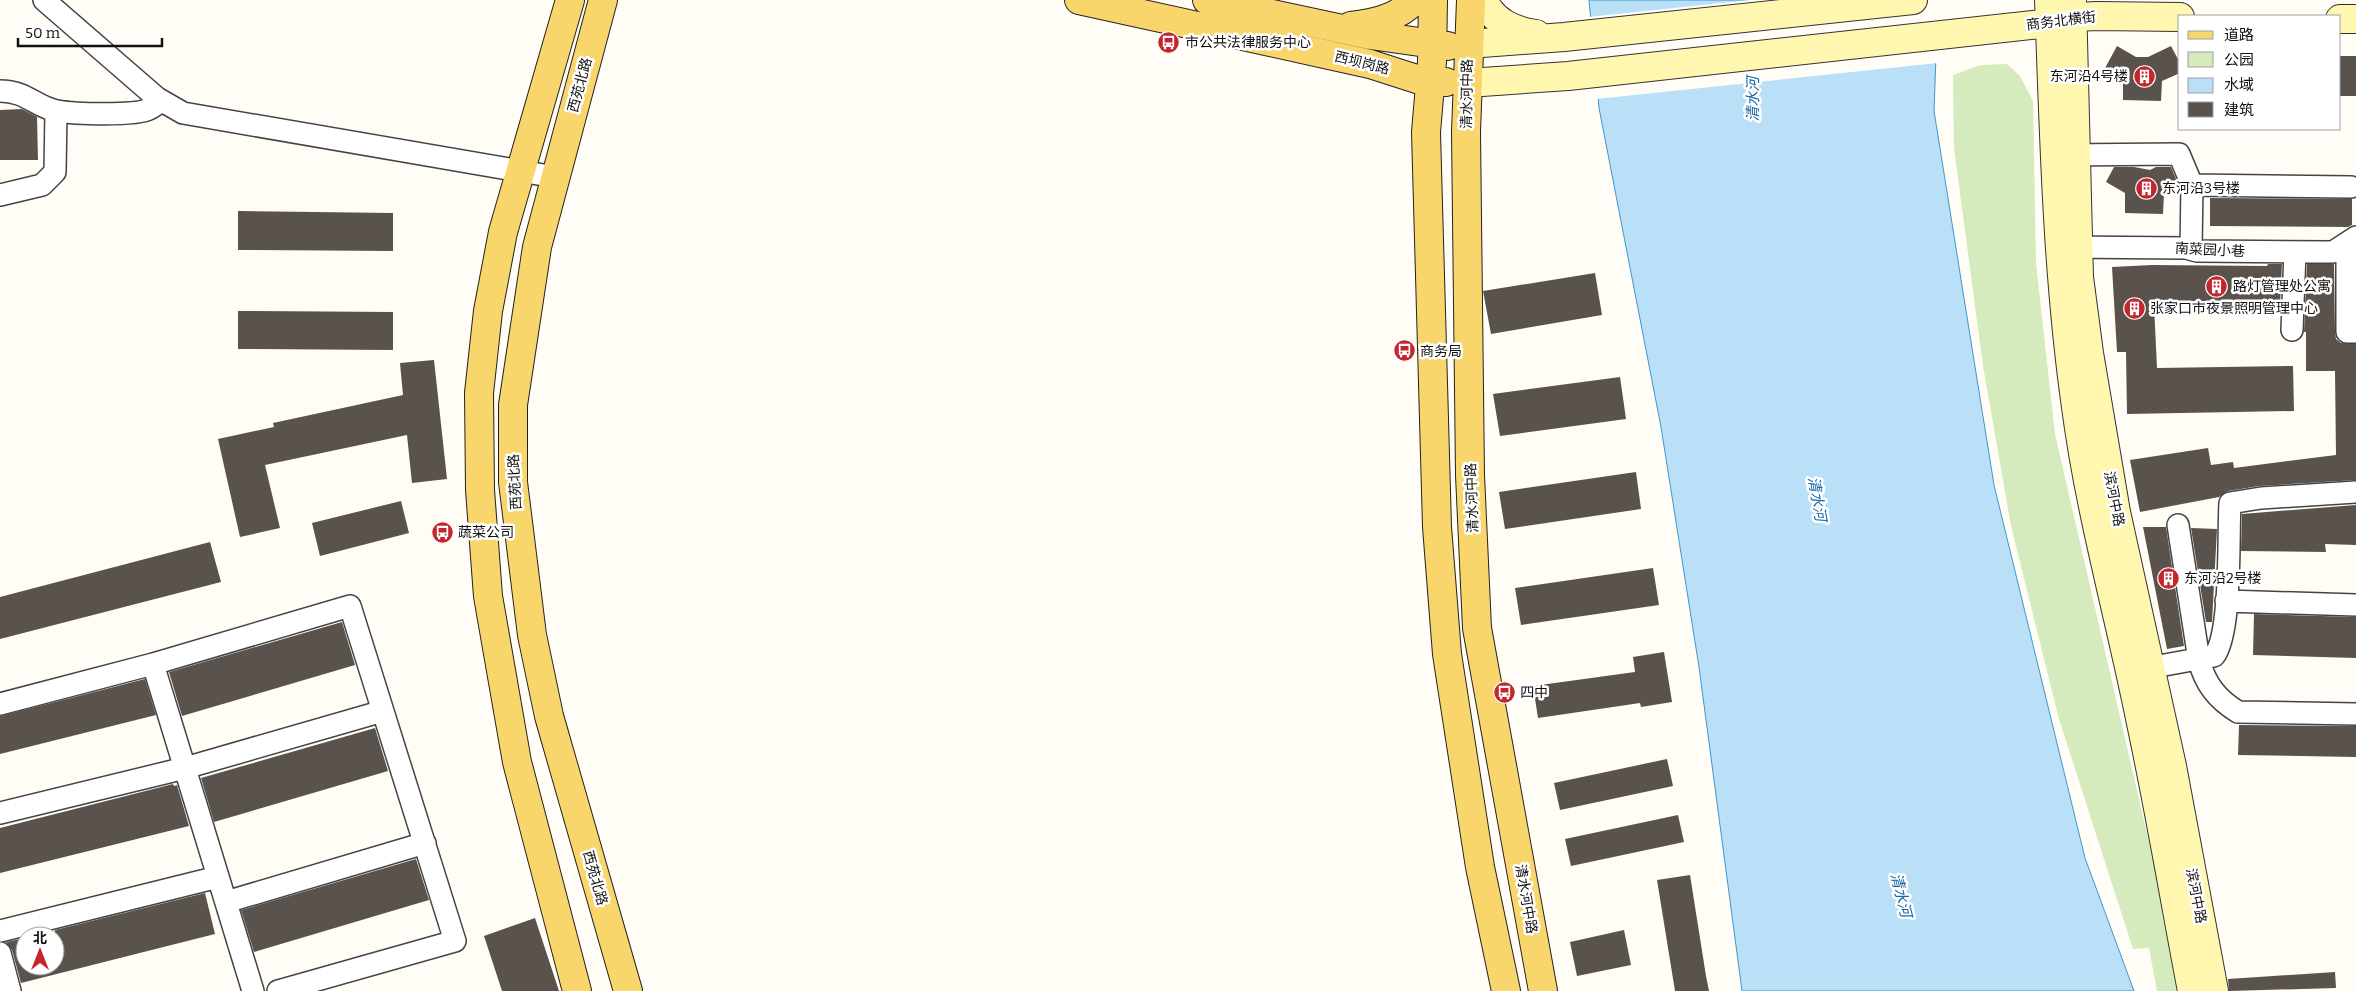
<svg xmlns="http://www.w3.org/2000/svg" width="2356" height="991" font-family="Bitter,'Noto Sans SC',serif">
<rect width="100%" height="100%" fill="#fffdf5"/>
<path fill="#d5ebbd" d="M2007,64L2020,76L2033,101L2036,263L2055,434L2171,938L2177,991H2157L2149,948L2133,949L2059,719L2011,526L1983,366L1954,148L1953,75L1981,65Z"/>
<path fill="#b9e0f7" stroke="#3f96cf" d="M1589,0H1938L1934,111L1994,485L2085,858L2134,991H1742L1699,667L1661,427L1599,108Z"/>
<path fill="#fffdf5" d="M1750,0H1941L1938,63L1596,99L1588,17Z"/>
<path fill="#5a524d" d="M2117,46L2136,57H2148L2171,46L2180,63V73L2162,81L2161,101L2123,100V80L2104,70Z
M2340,56H2356V96H2340Z
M22,109L37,117L38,160H0V110Z
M2114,167H2134L2150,170L2156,167H2171L2179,186L2164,194L2163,214L2125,213V193L2106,182Z
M2210,198L2352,199V225L2348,227L2210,226Z
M238,211L393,213V251L238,250Z
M2268,264H2282L2280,306L2154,305L2157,368L2293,366L2294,411L2127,414L2126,352H2117L2112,267L2152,265L2267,266Z
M2307,264H2334L2335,332L2336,339L2341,343L2356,344V480L2259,486L2228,491L2219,497L2140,512L2130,460L2208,448L2211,465L2233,462L2234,468L2336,455L2335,371H2306V332H2304Z
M1595,273L1602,315L1491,334L1483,291Z
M238,311L393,312V350L238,349Z
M434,360L447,479L412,483L407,435L265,465L280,528L240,537L218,439L274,427L273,423L403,395L400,363Z
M1620,377L1626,419L1500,436L1493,394Z
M1636,472L1641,509L1505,529L1499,492Z
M401,501L409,533L320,556L312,523Z
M2356,505V545L2325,544L2326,552L2241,551L2242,514Z
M2143,527H2166L2184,646L2167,649Z
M2191,528L2217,529L2212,622H2206Z
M210,542L221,582L0,639V597Z
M1653,568L1659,605L1521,625L1515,588Z
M2254,614L2356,617V658L2253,655Z
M342,622L355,665L182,716L169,672Z
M1664,652L1672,702L1641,707L1640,703L1538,718L1533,686L1635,672L1633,657Z
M145,679L156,715L0,754V716Z
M2239,725L2356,726V757L2238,755Z
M375,728L388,771L214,822L201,778Z
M1667,759L1673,786L1560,810L1554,783Z
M173,784L174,786L177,785L189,826L0,873V828Z
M1678,815L1684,842L1571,866L1565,839Z
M416,859L429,900L254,952L241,910Z
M1690,875L1706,976L1709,991H1675L1657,880Z
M205,893L215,934L21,983L12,950L6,942L25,938V966H55V930Z
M535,918L559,991H502L484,936Z
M1624,930L1631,965L1577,976L1570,942Z
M2335,972L2336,988L2229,991L2228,979Z"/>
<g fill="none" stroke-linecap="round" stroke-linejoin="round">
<defs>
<path id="minor" d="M44,0L157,98L183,113L555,177
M0,91C27,91 35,107 57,111C74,114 136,116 149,109C154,107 158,103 162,101
M2062,155L2179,154L2192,185L2191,249
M2192,185L2351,187
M0,195L42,185L55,172L56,111
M2347,243V332H2356
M2064,247L2186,248L2197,251L2333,252L2356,237
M2292,330L2295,252
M2178,525L2199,660C2205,684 2217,699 2238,712L2356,714
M2226,601L2356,605
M153,664L253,991
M2137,670L2214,656C2232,634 2228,534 2230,503L2261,498L2356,492
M0,704L153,664L350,606L455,941L278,991
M0,813L185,768L383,711
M226,902L425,843
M0,931L218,877
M0,953L10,991"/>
<path id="secondary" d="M1483,0C1494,22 1513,31 1536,34
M2049,0C2054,136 2057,272 2076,407C2090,514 2120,618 2141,723C2160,812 2175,902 2192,991
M2072,0L2079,277L2089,353L2116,512L2172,766L2214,991
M2340,19H2356
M1469,44L1564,37L1913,0
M1468,83L1568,76L2050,23L2074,17L2097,16L2180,17"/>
<path id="primary" d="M570,0L503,232L488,311L479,393L480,490L488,596L517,762L577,991
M603,0L537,247L513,405V482L532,635L549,716L628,991
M1079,0L1370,64L1429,83L1446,82
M1207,0L1370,35L1448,46
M1433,0L1432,62L1426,132L1437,527L1447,654L1480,867L1506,991
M1471,0L1466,132L1470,475L1477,628L1543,991
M1351,26C1375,23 1398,18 1415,0"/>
</defs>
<use href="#minor" stroke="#444" stroke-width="24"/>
<use href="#secondary" stroke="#333" stroke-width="30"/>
<use href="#primary" stroke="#222" stroke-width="30"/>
<use href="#minor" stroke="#fff" stroke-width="21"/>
<use href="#secondary" stroke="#fff6b0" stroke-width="28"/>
<use href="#primary" stroke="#f9d66b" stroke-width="28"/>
</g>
<defs>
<symbol id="bus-disc" viewBox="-11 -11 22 22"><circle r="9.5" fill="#c4262e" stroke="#fff"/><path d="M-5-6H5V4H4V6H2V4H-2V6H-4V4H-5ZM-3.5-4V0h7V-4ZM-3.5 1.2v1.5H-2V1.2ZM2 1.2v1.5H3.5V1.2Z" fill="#fff"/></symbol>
<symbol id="building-disc" viewBox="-11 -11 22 22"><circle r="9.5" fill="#c4262e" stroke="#fff"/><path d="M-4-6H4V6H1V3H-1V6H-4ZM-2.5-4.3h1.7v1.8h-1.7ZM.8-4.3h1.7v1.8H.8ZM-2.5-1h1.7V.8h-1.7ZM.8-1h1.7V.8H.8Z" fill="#fff"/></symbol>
</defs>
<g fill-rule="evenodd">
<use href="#bus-disc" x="1156" y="30" width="25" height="25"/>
<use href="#building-disc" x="2132" y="64" width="25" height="25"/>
<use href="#building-disc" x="2134" y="176" width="25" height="25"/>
<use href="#building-disc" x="2204" y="274" width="25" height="25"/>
<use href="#building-disc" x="2122" y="296" width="25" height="25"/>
<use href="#bus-disc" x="1392" y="338" width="25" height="25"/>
<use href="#bus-disc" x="430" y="520" width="25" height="25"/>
<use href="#building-disc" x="2156" y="566" width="25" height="25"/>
<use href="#bus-disc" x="1492" y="680" width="25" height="25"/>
</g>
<g text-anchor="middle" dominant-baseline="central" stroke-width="5" stroke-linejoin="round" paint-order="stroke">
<g font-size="14" fill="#111" stroke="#fff">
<text transform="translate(2061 21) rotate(-7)">商务北横街</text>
<text transform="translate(1362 63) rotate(14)">西坝岗路</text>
<text transform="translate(580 85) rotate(-75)">西苑北路</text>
<text transform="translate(1467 94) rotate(-89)">清水河中路</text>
<text transform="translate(2210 250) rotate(3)">南菜园小巷</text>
<text transform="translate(515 482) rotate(-93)">西苑北路</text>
<text transform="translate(1472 498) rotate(-92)">清水河中路</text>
<text transform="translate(2114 499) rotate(79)">滨河中路</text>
<text transform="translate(595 878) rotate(74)">西苑北路</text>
<text transform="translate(2196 896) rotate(79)">滨河中路</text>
<text transform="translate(1526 899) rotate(80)">清水河中路</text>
</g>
<g font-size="14" fill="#111" stroke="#fff" text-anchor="start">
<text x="1185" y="42">市公共法律服务中心</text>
<text x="2128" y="76" text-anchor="end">东河沿4号楼</text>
<text x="2162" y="188">东河沿3号楼</text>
<text x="2233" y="286">路灯管理处公寓</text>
<text x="2150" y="308">张家口市夜景照明管理中心</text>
<text x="1420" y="351">商务局</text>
<text x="458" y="532">蔬菜公司</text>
<text x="2184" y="578">东河沿2号楼</text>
<text x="1520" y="692">四中</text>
</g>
<g font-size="15" font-style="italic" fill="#1768a6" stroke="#fff">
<text transform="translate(1753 99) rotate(-90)">清水河</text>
<text transform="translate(1817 499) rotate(80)">清水河</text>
<text transform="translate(1901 895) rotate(76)">清水河</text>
</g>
</g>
<rect x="2178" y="15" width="162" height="115" fill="#ffffff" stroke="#a0a0a0"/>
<rect x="2188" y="31" width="25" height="8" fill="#f9d66b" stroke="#a0a0a0"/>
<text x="2224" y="40" font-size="15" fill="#111111">道路</text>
<rect x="2188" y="52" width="25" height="15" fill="#d5ebbd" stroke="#a0a0a0"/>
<text x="2224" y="65" font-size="15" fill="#111111">公园</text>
<rect x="2188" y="78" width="25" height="15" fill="#b9e0f7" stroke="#a0a0a0"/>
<text x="2224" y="90" font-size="15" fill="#111111">水域</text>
<rect x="2188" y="102" width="25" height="15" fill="#5a524d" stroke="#a0a0a0"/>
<text x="2224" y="115" font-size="15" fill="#111111">建筑</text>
<g transform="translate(40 951)"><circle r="24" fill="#ffffff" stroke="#a0a0a0"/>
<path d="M0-4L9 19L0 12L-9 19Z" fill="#c4262e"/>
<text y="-8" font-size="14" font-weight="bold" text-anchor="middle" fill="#111111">北</text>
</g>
<path d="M18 38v8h144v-8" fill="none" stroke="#111111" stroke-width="2.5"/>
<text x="25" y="38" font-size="15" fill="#111111" stroke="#ffffff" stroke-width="4" paint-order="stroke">50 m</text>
</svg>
